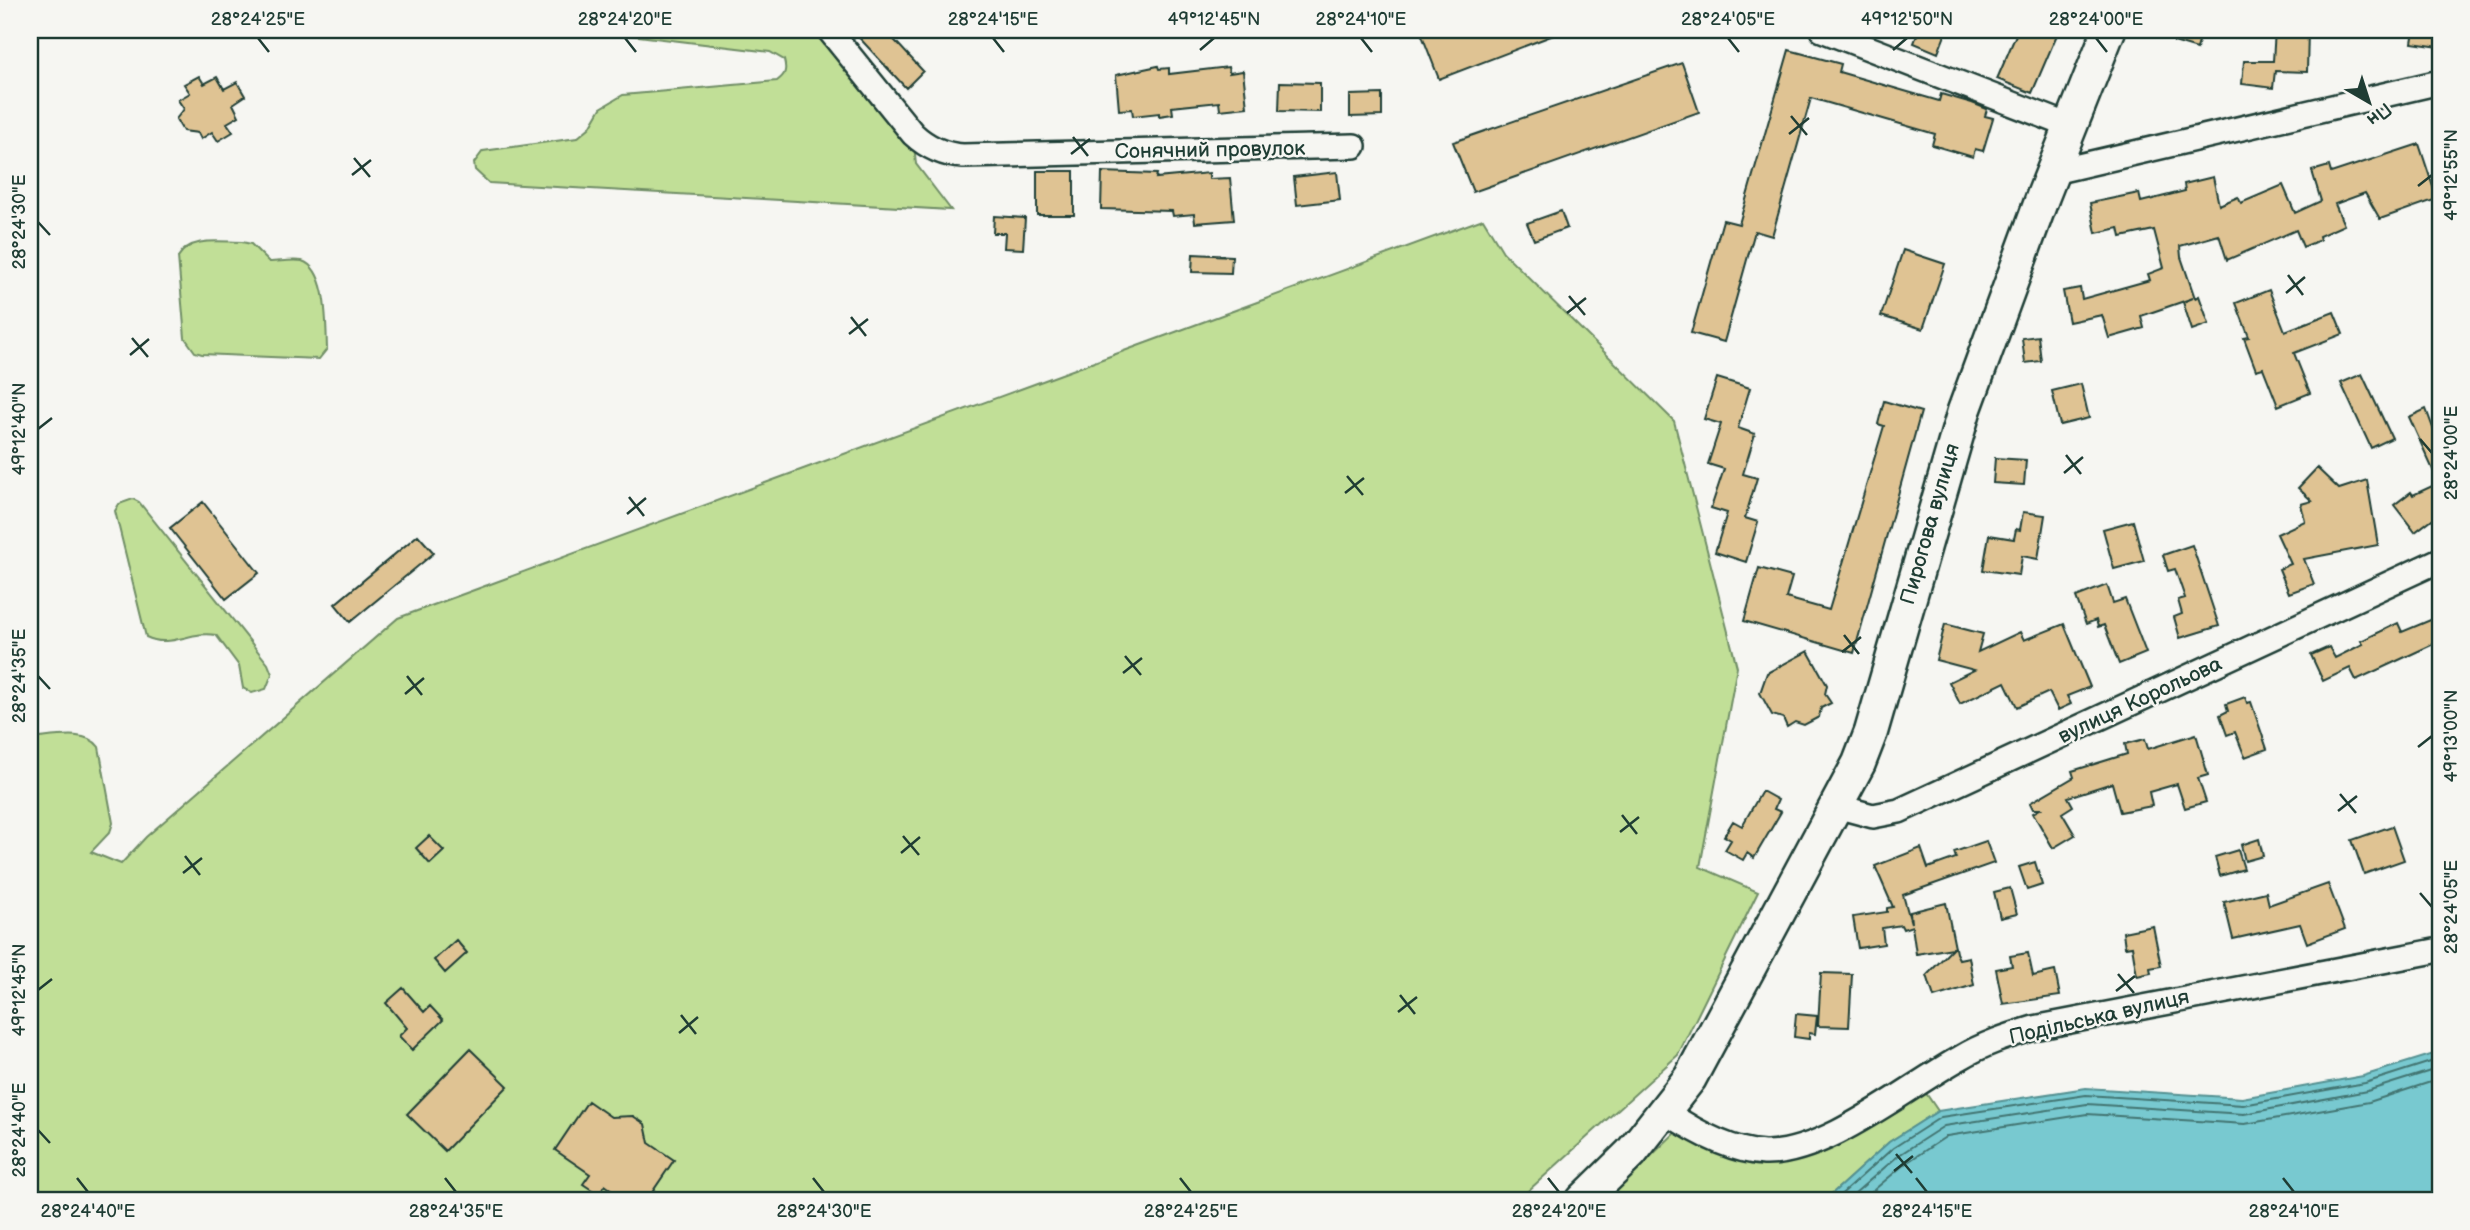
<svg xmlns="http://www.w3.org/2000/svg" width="2470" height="1230" font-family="'Balsamiq Sans',sans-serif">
<rect width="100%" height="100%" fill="#f6f6f2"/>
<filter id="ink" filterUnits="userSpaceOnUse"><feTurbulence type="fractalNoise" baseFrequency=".0143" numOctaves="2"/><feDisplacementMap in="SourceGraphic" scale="14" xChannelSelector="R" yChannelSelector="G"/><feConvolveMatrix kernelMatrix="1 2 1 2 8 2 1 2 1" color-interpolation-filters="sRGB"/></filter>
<g filter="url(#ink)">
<path fill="#c1df97" stroke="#708e66" stroke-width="2" d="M615,30H829L913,134L916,164L951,210L489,183L475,170L474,163L483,151L577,138L590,127L601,108L623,95L777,81C785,75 787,71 784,60L770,52L622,34Z
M1483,219L1503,252L1674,421L1737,667L1700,867L1758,892L1678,1055L1518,1200H30V739C50,738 86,728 99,747L113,823L110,832L91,852L121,864L146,837L398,618Z
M242,242L251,244L269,262C279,262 292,259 302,261C328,269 326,326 327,349L319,359L202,354L195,352L185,338L178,257C190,236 220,242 242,242Z
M133,499L139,502L268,664L272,674L266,689L252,693L243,688L239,666L216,635C191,630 170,649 146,637L115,511L119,504Z
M1919,1083L1938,1111L1889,1142L1825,1200H1606L1684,1124L1782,1152Z"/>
<path fill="#78c9d0" stroke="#549192" stroke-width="2" d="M2440,1052V1200H1825L1889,1142L1938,1111L2086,1088L2242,1098L2363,1076Z"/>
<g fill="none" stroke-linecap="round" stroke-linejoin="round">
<path stroke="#437572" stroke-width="2" d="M1835,1200L1893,1148L1941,1117L2086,1095L2243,1105L2365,1083L2440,1059
M1847,1200L1899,1155L1944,1126L2087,1104L2244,1114L2367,1091L2440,1068
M1862,1200L1906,1163L1947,1136L2087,1114L2245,1124L2369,1102L2440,1079"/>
</g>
<path fill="#dfc393" stroke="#1f3d34" stroke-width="2" d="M852,30H885L923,71L906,88Z
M1420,30H1563L1564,31L1439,79Z
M1919,30H1947L1938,53L1914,43Z
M2018,30H2059L2032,93L1997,79Z
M2177,30H2202L2197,49L2174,42Z
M2275,30H2308L2307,72L2275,71L2273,88L2242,84L2244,61H2273Z
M2414,30H2440V47L2412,43Z
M1789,50L1841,64L1839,72L1939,101L1941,94L1972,103L1987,109L1985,116L1993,118L1983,151L1975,149L1973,157L1932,145L1935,134L1811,98L1772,236L1755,231L1724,342L1691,333L1723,220L1739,224Z
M1682,63L1699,112L1473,192L1453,142Z
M1158,66L1159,69L1169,68V74L1228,67L1229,73L1243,71L1247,107L1220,110L1219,102L1172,107L1173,114L1159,116V113L1133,116L1132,109L1119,110L1116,75Z
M199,76L204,84L217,77L224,89L237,82L245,96L233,104L239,116L227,123L233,132L218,141L212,132L201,139L198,133L183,131L176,119L184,109L178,100L190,93L184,84Z
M1280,82L1320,83V112L1279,111Z
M1382,94V116L1350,117V95Z
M2419,144L2437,199L2380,219L2365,193L2335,204L2344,225L2319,236L2320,240L2303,247L2296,230L2227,260L2219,235L2180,246L2181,257L2195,298L2199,296L2209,324L2192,330L2183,302L2193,298L2141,316L2144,328L2109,338L2102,315L2069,322L2063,291L2080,288L2082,299L2150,280L2148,274L2164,268L2154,230L2121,237L2119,228L2096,233L2090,203L2139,193L2141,202L2185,191L2184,184L2213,177L2219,205L2238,197L2241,203L2283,185L2295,213L2321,201L2312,171L2329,166L2331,173Z
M1037,171H1074V215H1037Z
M1102,172L1157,174L1156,178L1209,173V179L1230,178L1234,220L1195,223L1194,214L1173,216L1172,211L1101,209Z
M1337,172L1340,200L1297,205L1294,177Z
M1561,211L1567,228L1534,240L1527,223Z
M994,216L1025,218L1023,249L1004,248L1005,233H993Z
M1903,250L1945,264L1923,329L1881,316Z
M1193,254L1232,256L1231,273L1192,272Z
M2269,290L2285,331L2334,312L2343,334L2294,353L2310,393L2278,406L2263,368L2256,370L2244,338L2249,337L2236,303Z
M2038,336L2041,361L2025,363L2022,338Z
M2362,374L2392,438L2371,448L2341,383Z
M1717,378L1750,388L1738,428L1755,434L1743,474L1757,478L1745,518L1758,522L1746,562L1715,552L1727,513L1711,508L1724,469L1708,464L1721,424L1704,419Z
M2081,384L2089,418L2060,425L2052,391Z
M1884,401L1921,412L1854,653L1744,621L1759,568L1792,577L1786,598L1829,610L1884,426L1878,424Z
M2426,409L2440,447V513L2415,532L2394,505L2411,492L2413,495L2439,483L2409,417Z
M1995,458L2026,460L2024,485L1993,483Z
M2317,468L2339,489L2367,480L2378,545L2304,559L2314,584L2289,593L2279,569L2291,564L2277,534L2305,521L2301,504L2312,501L2298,488Z
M203,502L259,573L226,599L170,528Z
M2023,512L2045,515L2038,559L2022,556L2019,575L1983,570L1989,535L2014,539L2016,529L2020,530Z
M2133,521L2144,561L2114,569L2103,529Z
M418,535L434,553L350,622L335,604Z
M2192,545L2219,626L2180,638L2174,617L2182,614L2178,600L2185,598L2175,569L2168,571L2163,555Z
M2107,585L2113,603L2125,599L2146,653L2119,664L2104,625L2098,627L2096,620L2086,624L2076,597Z
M2440,616V641L2356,680L2350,668L2323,681L2311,655L2329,647L2335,658L2363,644L2361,641L2398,623L2402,632Z
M1945,624L1983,634L1978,652L2020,632L2024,640L2064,624L2090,687L2067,696L2071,704L2058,710L2049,692L2017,707L2005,682L1960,704L1949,682L1974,670L1936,660Z
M1808,651L1827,685L1825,694L1831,703L1821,708L1819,717L1804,725L1795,722L1787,727L1783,718L1772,715L1760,693L1767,673Z
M2245,697L2247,703L2251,702L2267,749L2245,757L2235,732L2227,735L2220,715L2228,711L2226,704Z
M2196,734L2208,775L2198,778L2206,802L2185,808L2177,784L2149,792L2152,806L2120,812L2112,783L2068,797L2073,806L2062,813L2075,835L2053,848L2033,813L2040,809H2033L2030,803L2074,777L2072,771L2127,754L2125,744L2145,739L2148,749Z
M1762,791L1778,800L1774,809L1781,812L1754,858L1747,853L1743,860L1725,850L1731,840L1724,836L1733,821L1742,826Z
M2392,826L2404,860L2364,874L2352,840Z
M429,836L444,851L430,864L416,848Z
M2259,839L2263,856L2245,861L2241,845Z
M1986,841L1994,863L1903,895L1911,923L1910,912L1946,903L1956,953L1959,959L1969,957L1974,985L1934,997L1927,975L1953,948L1916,954L1912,926L1903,929L1901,925L1882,928L1884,944L1858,948L1853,917L1887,912V908L1893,907L1875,866L1921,848L1928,868L1956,858L1954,852Z
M2238,850L2244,869L2220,876L2215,857Z
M2035,862L2042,885L2027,890L2019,867Z
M2328,884L2345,929L2307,943L2300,924L2233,939L2224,902L2266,892L2269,905Z
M2010,888L2017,914L2000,918L1994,892Z
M2153,926L2161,966L2150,968L2151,973L2137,976L2132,946L2125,947L2123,932Z
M456,940L467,953L445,973L434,960Z
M2028,953L2033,976L2055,971L2060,996L2003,1004L1996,969L2012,966L2010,956Z
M1821,973L1852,974L1849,1027L1818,1026Z
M403,988L424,1012L430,1006L443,1020L412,1050L399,1036L407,1028L386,1003Z
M1796,1014L1817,1016L1815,1034L1809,1033V1039L1794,1037Z
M470,1049L508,1086L445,1151L407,1114Z
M588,1101L611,1117L633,1116L645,1124L649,1143L674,1160L653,1191L668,1200H626L605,1185L598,1194L583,1184L590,1174L555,1150Z"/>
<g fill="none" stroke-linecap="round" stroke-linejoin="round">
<defs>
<path id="street" d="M829,30L913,134C927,147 943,155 963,156L1354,146
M1822,30L2070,126
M2053,172L2440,82
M1836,806L1873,816L1899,811L2440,560
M1666,1112C1694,1131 1730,1151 1764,1153C1825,1155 1907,1087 1960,1058C1983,1044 2008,1036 2034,1028L2440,950"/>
<path id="secondary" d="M1583,1200L1631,1153L1690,1078L1859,763L1871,732L1964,411L2043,196L2109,30"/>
</defs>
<use href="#street" stroke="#1f3d34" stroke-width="28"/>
<use href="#secondary" stroke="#1f3d34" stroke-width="37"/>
<use href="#street" stroke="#f6f6f2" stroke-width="23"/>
<use href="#secondary" stroke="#f6f6f2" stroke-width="32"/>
</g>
</g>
<path fill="none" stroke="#1f3d34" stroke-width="2.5" d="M258,38L269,52M625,38L636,52M993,38L1004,52M1361,38L1372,52M1728,38L1739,52M2096,38L2107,52M1200,50L1214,38M1893,50L1907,38M1791,116L1807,135M1789,134L1809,118M1073,137L1088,156M1071,154L1090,139M354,158L370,177M352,175L371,160M2418,186L2432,175M38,222L50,235M2288,275L2303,295M2286,293L2305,277M1569,296L1585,315M1567,313L1586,298M851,317L866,336M849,334L868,319M132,338L148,357M130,355L149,339M38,429L52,418M2420,439L2432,453M2066,455L2081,474M2064,473L2083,457M1347,476L1363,495M1345,493L1364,478M629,497L644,516M627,514L646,498M1844,635L1859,654M1842,652L1861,637M1125,656L1141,675M1123,673L1142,658M38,676L50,689M407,676L422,695M405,694L424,678M2418,747L2432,736M2340,794L2356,813M2338,811L2357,796M1622,815L1637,834M1620,832L1639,817M903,836L919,855M901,853L920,837M185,856L200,875M183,873L202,858M2420,893L2432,907M2118,974L2134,993M38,990L52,979M2116,991L2135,976M1400,995L1415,1014M1398,1012L1417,997M681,1015L696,1034M679,1033L698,1017M38,1130L50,1143M1896,1154L1912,1173M1894,1171L1913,1156M77,1178L88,1192M445,1178L456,1192M813,1178L824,1192M1180,1178L1191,1192M1548,1178L1559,1192M1916,1178L1927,1192M2283,1178L2294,1192"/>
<g text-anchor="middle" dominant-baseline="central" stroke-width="5" stroke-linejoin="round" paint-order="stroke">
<g font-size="21" fill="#1f3d34" stroke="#f6f6f2">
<text transform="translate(1210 150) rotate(-1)">Сонячний провулок</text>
<text transform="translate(1930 524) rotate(-74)">Пирогова вулиця</text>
<text transform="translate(2140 700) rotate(-25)">вулиця Корольова</text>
<text transform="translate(2099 1017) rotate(-13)">Подільська вулиця</text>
</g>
</g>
<rect width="2470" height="1230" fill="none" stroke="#f6f6f2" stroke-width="77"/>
<g transform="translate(2369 102) rotate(141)" stroke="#f6f6f2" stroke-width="5" paint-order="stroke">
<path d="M0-5L12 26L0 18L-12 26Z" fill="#1f3d34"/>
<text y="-10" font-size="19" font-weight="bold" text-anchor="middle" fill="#1f3d34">Пн</text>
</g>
<rect x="38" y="38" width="2394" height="1154" fill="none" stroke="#1f3d34" stroke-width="2.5"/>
<g font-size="18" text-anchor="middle" fill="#1f3d34">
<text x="258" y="25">28°24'25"E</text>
<text x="625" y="25">28°24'20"E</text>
<text x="993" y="25">28°24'15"E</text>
<text x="1214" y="25">49°12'45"N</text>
<text x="1361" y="25">28°24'10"E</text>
<text x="1728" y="25">28°24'05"E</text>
<text x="1907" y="25">49°12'50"N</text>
<text x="2096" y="25">28°24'00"E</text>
<text transform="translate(2451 175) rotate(-90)" y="6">49°12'55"N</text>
<text transform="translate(19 222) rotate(-90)" y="6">28°24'30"E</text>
<text transform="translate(19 429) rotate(-90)" y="6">49°12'40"N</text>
<text transform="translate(2451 453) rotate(-90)" y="6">28°24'00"E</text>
<text transform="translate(19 676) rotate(-90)" y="6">28°24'35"E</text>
<text transform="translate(2451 736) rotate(-90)" y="6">49°13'00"N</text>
<text transform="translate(2451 907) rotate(-90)" y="6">28°24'05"E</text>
<text transform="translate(19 990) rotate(-90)" y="6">49°12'45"N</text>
<text transform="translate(19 1130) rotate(-90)" y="6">28°24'40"E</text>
<text x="88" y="1217">28°24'40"E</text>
<text x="456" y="1217">28°24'35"E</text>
<text x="824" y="1217">28°24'30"E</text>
<text x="1191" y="1217">28°24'25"E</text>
<text x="1559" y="1217">28°24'20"E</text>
<text x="1927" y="1217">28°24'15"E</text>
<text x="2294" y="1217">28°24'10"E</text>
</g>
</svg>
